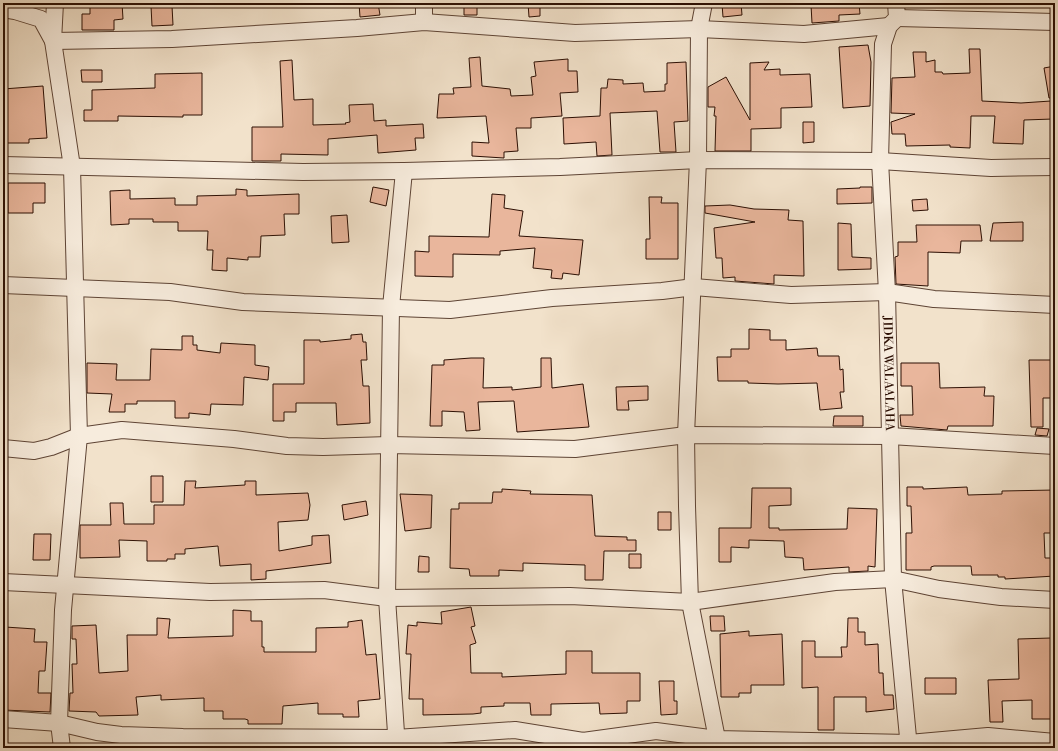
<svg xmlns="http://www.w3.org/2000/svg" width="1058" height="751" font-family="'Libre Bodoni',serif">
<rect width="100%" height="100%" fill="#f2e2cb"/>
<filter id="stains"><feTurbulence type="fractalNoise" baseFrequency=".005" numOctaves="4"/><feColorMatrix values="0 0 0 0 .2 0 0 0 0 .09 0 0 0 0 .02 0 0 0 .5 -.17"/></filter>
<radialGradient id="worn" r=".72"><stop offset=".6" stop-color="#630" stop-opacity="0"/><stop offset="1" stop-color="#630" stop-opacity=".3"/></radialGradient>
<path fill="#e9b69c" stroke="#2c0f03" d="M90,3H122L123,19L114,20V30H82V14H90Z
M359,3H378L380,15L360,17Z
M464,3H477V15H464Z
M528,3H540V16L529,17Z
M741,3L742,15L723,17L722,4Z
M859,3L860,14L839,15V21L812,23L811,5Z
M151,6H172L173,25L152,26Z
M868,45L871,62L870,106L843,108L839,47Z
M969,49H980L982,101L1021,103L1051,101L1053,119L1024,120L1023,144L993,143L995,116H971L970,148L950,147V145L906,146L905,134H892L891,122L915,114L891,113L892,78L915,77L913,52H926V62L935,60V72H942L943,74L970,73Z
M480,57L482,86L510,89L511,96L533,95L531,77L536,76L534,62L568,59V71H577L578,92L560,93L562,116L531,118V128H516L518,151L504,152V158L472,156V142L489,143L486,116L437,118L439,94H454L453,88L471,87L469,58Z
M292,60L294,100L313,99V125L346,124L345,123L350,122L349,105L373,104L374,121L386,120V126L423,124L424,138H415L416,150L378,153L377,135L328,139V155L281,154V161H252V127H283L280,61Z
M686,62L688,121L674,122L676,152H660L657,111L610,113L612,155L597,156L596,142L564,144L563,118L600,116L601,88H607L608,79L623,80V84L643,83L644,92L665,91V84H667V63Z
M769,62L764,70L780,69V75L810,74L812,107L781,108V128L751,129V151H715L716,116H714L715,107H708V87L726,77L750,120V63Z
M1055,66V98H1049L1044,68Z
M81,70H102V82H82Z
M202,73V115H183V117L118,116V121H84V110H92V90L155,88V74Z
M43,86L47,138L29,139V143H3V89Z
M803,122H814V142L803,143Z
M8,183H45V203H33V213H8Z
M373,187L389,190L386,206L370,202Z
M860,187H872V203L837,204V189L860,188Z
M236,189L247,190V196L299,194V214H284L285,235L261,236L260,257H248V260L227,258V271L212,270L213,250H207L208,231H178V222H153V219H129V224L111,225L110,191L130,190V199L175,198V205H197V196L236,195Z
M492,194L505,195L504,208L523,211L519,236L583,240L579,275L563,273L562,279L551,278L552,270L533,268L535,248L500,251V255L453,254V277L415,276V251L429,252V236L489,237Z
M649,197H662L661,203H678V259H646V239H650Z
M927,199L928,210L913,211L912,200Z
M730,205L754,209L789,210L788,220L803,221L804,276L774,275V284L735,281V277L723,278L722,258H716L714,228L755,222L705,213V206Z
M347,215L349,242L332,243L331,216Z
M1023,222V241H990L993,223Z
M838,223L851,224L852,257L871,258V269L838,270Z
M916,225H980L982,241H961L960,253L928,252V286L896,284L895,257L898,256V242H917Z
M749,329L770,330V340H786V350L817,348L818,356H839L840,370L843,369L844,392H840L842,408L820,410L817,383L778,384L748,383V381H718L717,357H731V349H749Z
M362,334L363,342H366L367,360H361L363,386H369L370,423L337,425L336,403H296V412H284V421H273V384H304V340H320V342L351,339V335Z
M182,336H193V345H197V350L220,353L221,343L255,345V365L269,367L268,380L244,377L243,405L211,404L210,415L189,413V418H175V401H137V404H125V412H109L112,394L87,393V363L117,364L116,380H150L151,349L182,350Z
M471,358H484L483,388L512,387V390L541,387V358H551L552,388L583,384L589,427L517,432L514,401L478,402L480,430L466,431L464,412L442,411V426H430L432,365H444V360Z
M1029,360H1055V398H1043V427H1031Z
M901,363H939L940,388L985,387L984,396H994L993,426H948L947,430L901,426L900,415H913L912,386H901Z
M648,386V400L628,401L629,410H617L616,387Z
M834,416H863V426H833Z
M1037,428L1049,429L1047,436L1035,435Z
M151,476H163V502H151Z
M185,481H196L195,488L245,485V481H256V495L308,493L310,505L308,520L278,522L279,551L312,545V536L329,535L331,563L266,571V579L251,580V564L220,566L218,546L185,549V554H175V559H167V561H147V541L119,540L120,557L80,558V525H111L110,503H123L124,524H154V505H184Z
M907,487H923V489L967,487L968,495L1002,494V491L1055,490V533H1044L1045,558H1055V576L1005,579V577H998V575H972L971,566H934L931,567V570H906V533H912L911,506H907Z
M752,488H791V505L769,506V528H779V530L847,529L848,508L877,509L875,567L868,566V571L849,572V567L804,570L803,558L785,557L784,541L749,540V548L731,547V562H719V528H751Z
M502,489L531,491L530,494L592,495L595,536L627,537V540H636V551H604L603,580H585V565L523,563V571L499,570V576H470L469,569L450,568L451,509H459V503H492L493,492H502Z
M400,494L432,495L431,528L405,531Z
M366,501L368,515L344,520L342,505Z
M658,512H671V530H658Z
M34,534H51L50,560H33Z
M629,554H641V568H629Z
M419,556L429,557V572H418Z
M471,607L475,626L471,627L476,643L470,645L471,673H502V677L566,674V651H592V673H640V701H627V713L600,714L599,703L551,704V715H531L530,703H504V706L481,707V713L473,714L423,715V699H409L411,654H406L408,625L417,626V622L442,624L441,612Z
M233,610L251,611V621H262V647H264V652H316V628L348,627V622L362,620L366,655L376,654L380,699L358,701L359,717H343V714H318V703L283,706L282,724H248V720L245,719H223V711H204V698L161,700V695L136,697L138,715L99,716L96,712L69,711L70,693H73L72,664H77L76,639H72V626L96,625L99,673L128,671L127,635H157V618L170,619L168,638L233,636Z
M710,616H724L725,631H711Z
M848,618H858V632H865V645L878,644L879,673H883L884,695H893L894,709L866,712V697H834V730H818V687L802,688V641H815V657H842L841,647H847Z
M5,627L35,629L34,642H47L45,671H39L38,693H51L50,712L3,710Z
M749,631V636L782,634L784,685H751V693H739V697H721L720,634Z
M1051,638L1053,719H1032V700L1002,701L1003,722H990L988,680L1019,679L1018,639Z
M925,678H956V694H925Z
M659,681H674V701H677V714L661,715Z"/>
<g fill="none" stroke-linecap="round" stroke-linejoin="round">
<defs>
<g id="minor">
<path d="M55,3L53,41L72,167L79,436L63,610L59,723L62,748"/>
<path d="M424,3V22"/>
<path d="M704,3L699,29L698,160L686,435L687,506L690,602L717,739L718,748"/>
<path id="s1" d="M896,3L897,18L889,26L883,44L880,161L887,292L893,579L909,748"/>
<path d="M3,9L15,11L41,19L53,41L172,39L357,28L424,22L575,33L699,29L804,34L889,26"/>
<path d="M897,18L1055,22"/>
<path d="M3,165L303,172L404,171L560,167L698,160L880,161L991,168L1055,167"/>
<path d="M3,285L170,292L243,302L450,310L552,298L662,291L694,287L791,295L887,292L934,299L1055,305"/>
<path d="M3,448L34,451L51,447L79,436L122,430L234,439L287,446L323,447L389,445L575,449L686,435L890,436L1055,446"/>
<path d="M3,582L210,592L324,590L387,598L570,596L690,602L835,582L893,579L939,589L1001,597L1055,600"/>
<path d="M3,719L59,723L97,732L121,735L183,737L396,738L515,730L583,741L656,731L717,739L909,743L988,736L1055,742"/>
<path d="M397,748L387,598L391,307L404,171"/>
</g>
</defs>
<use href="#minor" stroke="#5e4435" stroke-width="18"/>
<use href="#minor" stroke="#f7ecdd" stroke-width="16"/>
</g>
<g text-anchor="middle" dominant-baseline="central" stroke-width="3.5" stroke-linejoin="round" paint-order="stroke">
<g font-size="12" fill="#2c0f03" stroke="#f7ecdd">
<text stroke="none"><textPath href="#s1" startOffset="375">JIDKA WALAALAHA</textPath></text>
</g>
</g>
<rect width="1058" height="751" fill="none" stroke="#f2e2cb" stroke-width="16"/>
<rect x="4" y="4" width="1050" height="743" fill="none" stroke="#2c0f03" stroke-width="2"/>
<rect x="8" y="8" width="1042" height="735" fill="none" stroke="#2c0f03"/>
<rect width="100%" height="100%" filter="url(#stains)"/>
<rect width="100%" height="100%" fill="url(#worn)"/>
</svg>
